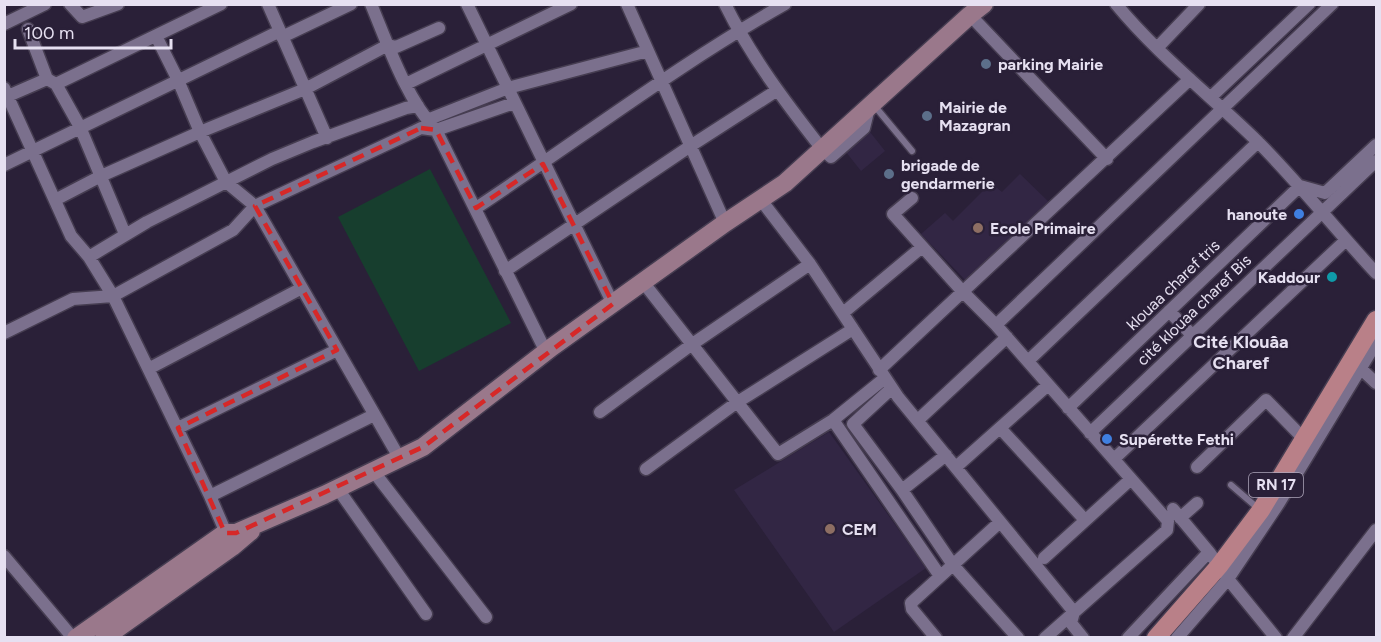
<svg xmlns="http://www.w3.org/2000/svg" width="1381" height="642" font-family="Figtree,sans-serif">
<rect width="100%" height="100%" fill="#2a2038"/>
<path fill="#322644" d="M870,132L885,151L861,171L846,152Z
M1020,174L1051,204L970,285L921,234L945,213L953,221L991,183L1002,192Z
M829,432L926,568L834,632L734,490Z"/>
<path fill="#173e2e" d="M430,169L511,323L419,371L338,217Z"/>
<g fill="none" stroke-linecap="round" stroke-linejoin="round">
<defs>
<path id="lane" d="M873,104L912,151
M1231,485L1260,510"/>
<path id="street" d="M70,4L82,17L118,4
M268,4L327,138
M371,4C388,45 406,98 436,130L546,352
M467,4L613,304
M627,4L725,223
M725,4C751,57 786,103 822,149L831,157L864,128L869,108
M1116,4C1158,55 1210,95 1257,141C1299,183 1336,230 1376,273
M970,15L1107,159
M4,24L45,4
M28,29L47,79L56,84L80,127L125,234
M156,36L178,80L200,132L226,182L255,206L400,459
M282,37L351,4
M1157,48L1199,4
M56,84L221,4
M406,84L571,4
M4,88L71,236L89,257L113,296L210,496L229,540
M8,96L47,79
M1211,97L1309,4
M427,120L508,88L648,51
M4,165L280,31
M912,198L893,214L963,292L996,325L1168,521L1167,530L1045,638
M55,200L101,176L200,132L305,89L388,45L396,47L439,28
M761,200L810,264L898,397L1074,612L1071,623L1083,638
M476,208C579,140 677,65 785,4
M89,257L147,222L272,159L313,142L406,108L418,106
M505,271L692,145L776,91
M643,282L778,454L833,420L885,378
M1169,311L1192,335
M843,313L922,247
M996,325L1332,4
M4,333L73,299L113,296L233,230L255,206L413,132L421,128L436,130L514,103
M1028,361L1258,142
M1356,364L1376,383
M150,368L302,288
M879,370L1190,79
M892,388L853,424L902,490L953,565L1018,638
M1068,408L1300,186L1325,193L1376,145
M600,412L691,345L810,264
M833,420L940,576
M918,420L1007,337
M178,428L337,350
M1000,428L1085,520
M1090,433L1376,161
M1114,459L1346,240
M956,467L1048,385
M1197,467L1266,400L1304,439
M646,469L736,403L853,329
M374,472L486,617
M338,489L426,614
M902,490L946,455
M210,496L374,415
M1173,509L1209,552L1228,579L1276,638
M1180,518L1197,503
M4,556L73,638
M1044,558L1131,479
M936,638L912,609L911,603L1000,522
M1128,638L1209,552
M1177,638L1228,579L1279,503L1376,343
M1293,638L1376,530"/>
<path id="secondary" d="M76,638L225,533H236L324,495L423,447L552,347L725,223L785,183L970,15L984,4
M104,638L232,547L251,531"/>
<path id="primary" d="M1156,638L1219,566L1261,510L1376,320"/>
</defs>
<use href="#lane" stroke="#463d51" stroke-width="9"/>
<use href="#street" stroke="#463d51" stroke-width="15"/>
<use href="#secondary" stroke="#463d51" stroke-width="21"/>
<use href="#primary" stroke="#463d51" stroke-width="21"/>
<use href="#lane" stroke="#7b708d" stroke-width="6"/>
<use href="#street" stroke="#7b708d" stroke-width="12"/>
<use href="#secondary" stroke="#9a788b" stroke-width="18"/>
<use href="#primary" stroke="#b98088" stroke-width="18"/>
</g>
<path fill="none" stroke="#d62828" stroke-width="4.5" stroke-dasharray="12 8" stroke-linejoin="round" d="M421,128L436,130L476,208L543,164L613,304L423,447L236,533H225L178,428L337,350L255,206Z"/>
<g fill="#5c6f8a" stroke="#2a2038" stroke-width="2">
<circle cx="986" cy="64" r="6"/>
<circle cx="927" cy="116" r="6"/>
<circle cx="889" cy="174" r="6"/>
</g>
<g fill="#3f7fe0" stroke="#2a2038" stroke-width="2">
<circle cx="1299" cy="214" r="6"/>
<circle cx="1107" cy="439" r="6"/>
</g>
<g fill="#8d6e63" stroke="#2a2038" stroke-width="2">
<circle cx="978" cy="228" r="6"/>
<circle cx="830" cy="529" r="6"/>
</g>
<circle fill="#0f9aa8" stroke="#2a2038" stroke-width="2" cx="1332" cy="277" r="6"/>
<g text-anchor="middle" dominant-baseline="central" stroke-width="5" stroke-linejoin="round" paint-order="stroke">
<rect fill="#2a2038" stroke="#aea6ba" stroke-width="1.5" x="1249" y="473" width="54" height="24" rx="4.5"/>
<g font-size="15" font-weight="bold" fill="#e6e0f1">
<text x="1276" y="485">RN 17</text>
</g>
<g font-size="16" font-weight="bold" fill="#e6e0f1" stroke="#2a2038" text-anchor="start">
<text x="998" y="64">parking Mairie</text>
<text x="939" y="107">Mairie de<tspan x="939" dy="18">Mazagran</tspan></text>
<text x="901" y="165">brigade de<tspan x="901" dy="18">gendarmerie</tspan></text>
<text x="1287" y="214" text-anchor="end">hanoute</text>
<text x="990" y="228">Ecole Primaire</text>
<text x="1320" y="277" text-anchor="end">Kaddour</text>
<text x="1119" y="439">Supérette Fethi</text>
<text x="842" y="529">CEM</text>
</g>
<g font-size="16" fill="#e6e0f1" stroke="#2a2038">
<text transform="translate(1173 285) rotate(-44)">klouaa charef tris</text>
<text transform="translate(1194 310) rotate(-44)">cité klouaa charef Bis</text>
</g>
<g font-size="18" font-weight="bold" fill="#e6e0f1" stroke="#2a2038">
<text x="1241" y="342">Cité Klouâa<tspan x="1241" dy="21">Charef</tspan></text>
</g>
</g>
<rect width="1381" height="642" fill="none" stroke="#e6e0f1" stroke-width="12"/>
<path d="M15 39v9h156v-9" fill="none" stroke="#e6e0f1" stroke-width="3"/>
<text x="24" y="39" font-size="18" fill="#e6e0f1" stroke="#2a2038" stroke-width="4.5" paint-order="stroke">100 m</text>
</svg>
